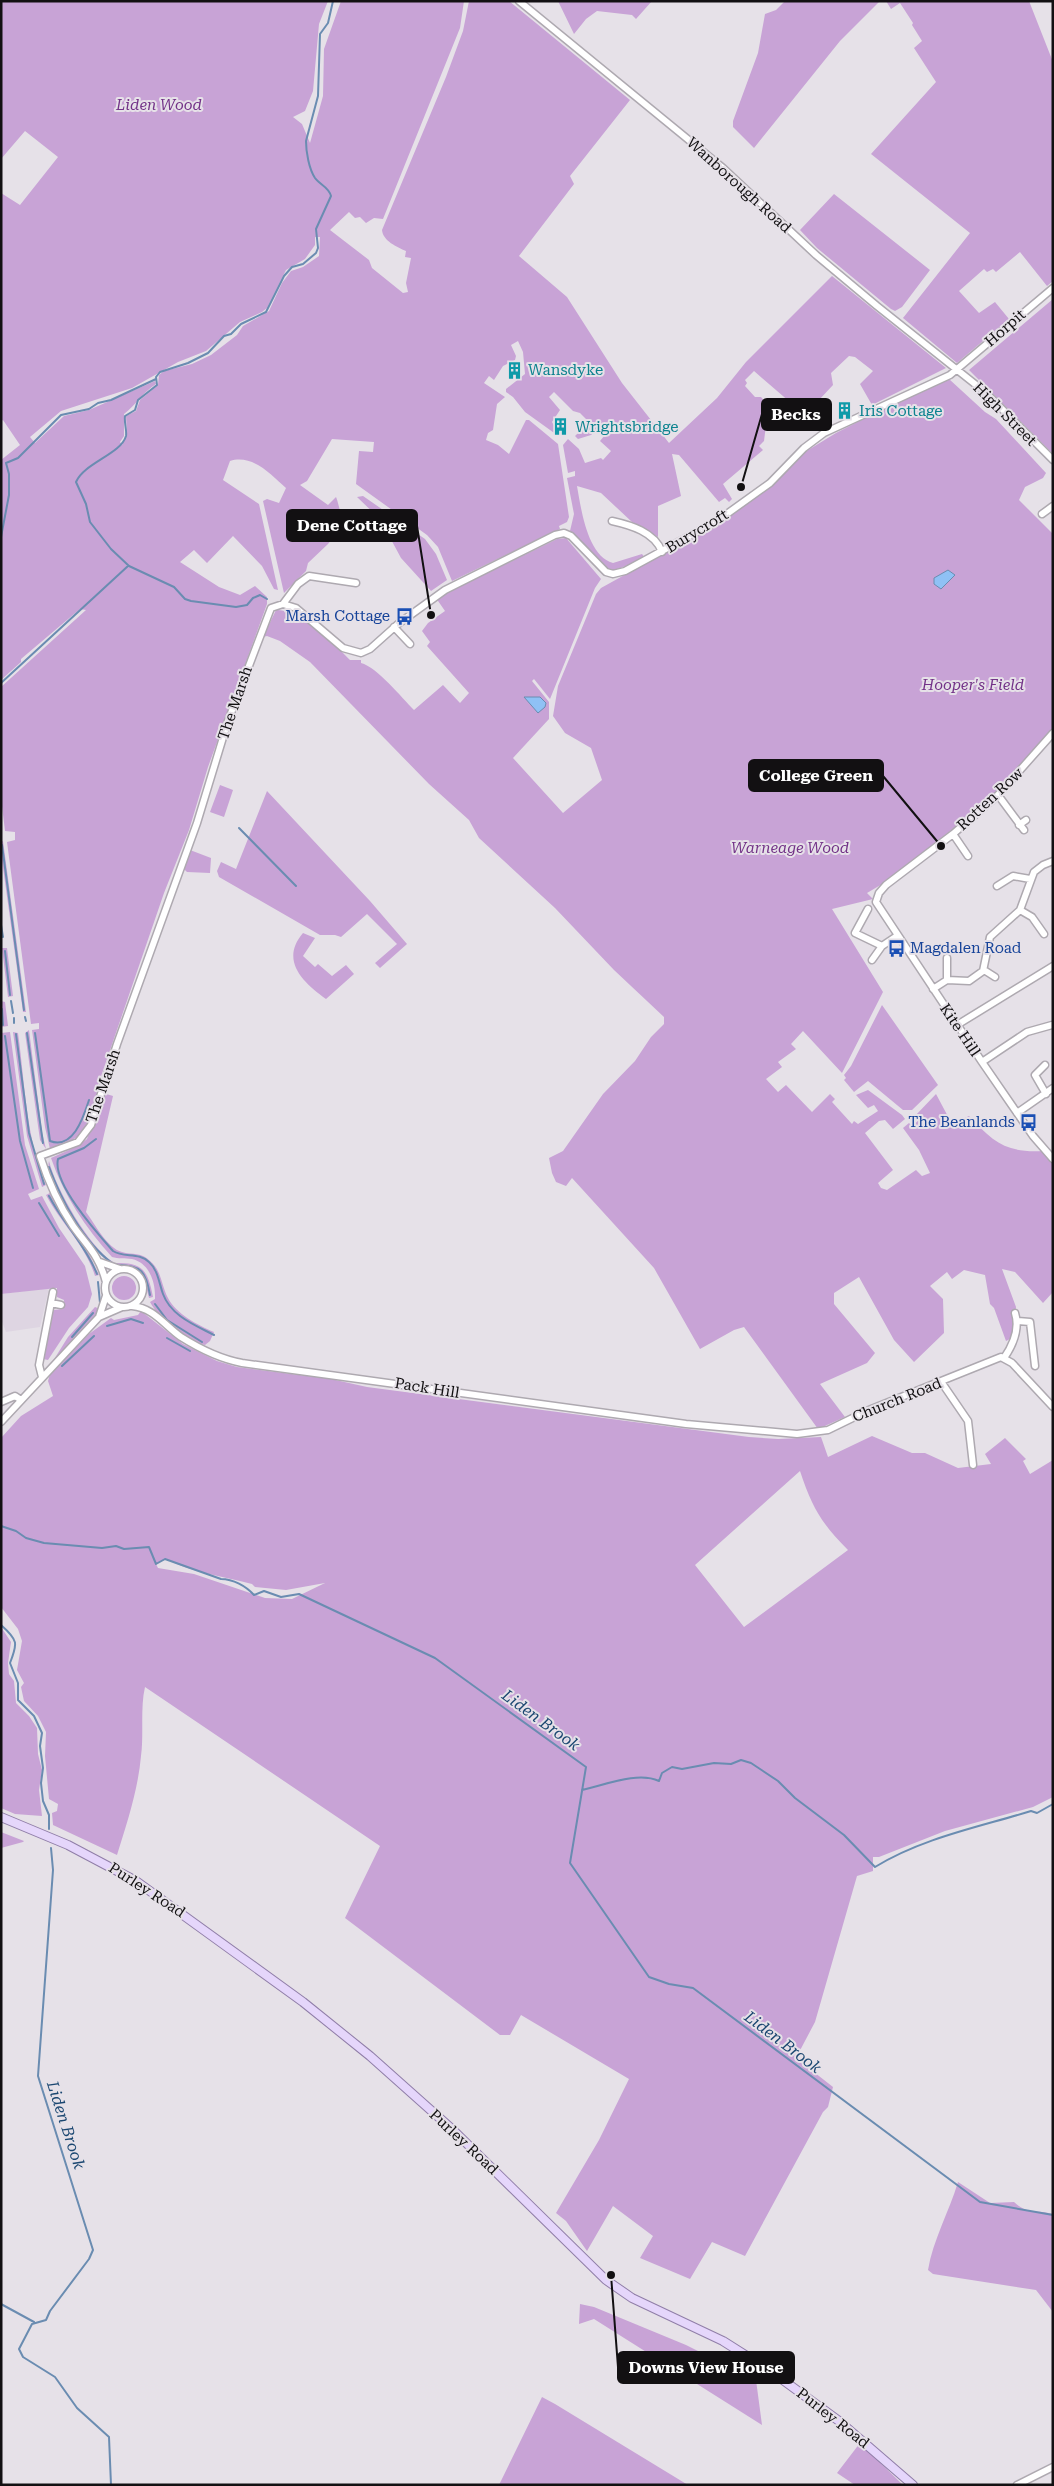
<svg xmlns="http://www.w3.org/2000/svg" width="1054" height="2486" font-family="'Roboto Serif',serif">
<rect width="100%" height="100%" fill="#e6e1e8"/>
<path fill="#ded5e2" d="M49,1288L40,1327L6,1332L1,1319V1294Z"/>
<path fill="#c8a3d6" fill-rule="evenodd" d="M1,1H328L319,24L313,91L305,111L293,117L302,124L310,143L323,96L324,49L341,1H464L460,28L383,219L374,218L366,223L360,217L355,218L349,212L330,230L369,260L372,268L403,293L408,292L406,283L411,258L405,257L406,251C397,247 383,241 382,230L446,77L463,31L469,1H509L630,100L570,176L574,184L519,256L567,297L622,383L669,443L717,398L746,362L832,276L946,368L872,405L860,384L873,371L855,357L849,356L831,373L833,385L805,415L754,371L745,380L747,383L745,386L755,397H761L775,413L766,425L764,441L759,446L763,450L723,484L732,499L729,502L725,498L719,502L679,455L672,454L681,496L658,506V537L632,522L601,493L577,486C581,508 587,556 613,563L642,554L645,558L613,571L604,567L570,531L574,514L567,478L575,476V471L568,473L563,445L568,439L579,449L585,463L601,458L603,460L611,451L600,441L610,429L604,423L591,435L578,439L575,436L589,422L580,413L573,411L554,392L549,397L560,410L552,422L557,431V435L525,412L513,397L506,392V389L525,374L523,352L518,341L511,345L516,356L515,360L503,366L494,380L489,376L484,383L505,397L497,404L493,430L488,433L486,440L498,445L509,454L526,420H529L558,444L569,517L567,522L559,526L560,529L452,581L438,547L427,535L356,484L359,451L373,452L374,442L332,439L307,481L300,485L328,505L336,497C338,501 341,516 344,524L328,544L308,563L306,571L284,593L263,501L267,499L279,503L286,488C271,475 253,454 230,461L223,480L259,504L278,590L274,589L262,566L233,536L207,563L194,550L180,562L219,587L240,595L255,586L267,597V604L208,767L189,830L164,893L96,1091L98,1092C87,1126 87,1139 50,1149L45,1127L32,1030L39,1029V1023L31,1024L7,842L15,840V832L5,831L1,798V687L86,610L80,609L21,659V662L1,680V460L20,445L3,420L1,421V193L20,205L58,157L25,131L1,159ZM315,237H320L319,256L303,267L291,271L282,283L269,311L243,326L237,335L211,355L192,364L164,371L159,375L158,385L140,400L136,411L126,416L127,434L122,445L120,442L124,436V414C136,405 142,393 156,384L155,381L89,410L64,416L35,443L30,437L61,411L132,388L178,362L206,351L240,322L262,312L267,308L286,270L305,259L315,245Z
M558,1H652L636,19L632,15L597,11L586,19L574,34Z
M785,1L879,2L840,41L754,148L733,127V121L758,53L765,14L776,10Z
M886,1H1029L1053,62V281L1047,286L1020,252L996,272L993,269L987,272L984,269L959,291L979,313L995,302L1009,319L957,363L903,318L970,233L871,154L936,82L914,48L922,41L912,25L913,23L900,3L891,9Z
M834,194L930,270L902,307L895,311L891,309L817,248L800,230Z
M1053,299V454L969,370Z
M949,379L985,412L996,419L1046,473L1043,478L1025,487L1019,500L1053,534V733L998,795L967,817L894,877L867,893L873,899L832,909L883,992L842,1073L803,1031L791,1044L796,1049L778,1062L782,1067L766,1079L778,1092L786,1085L812,1112L830,1094L835,1099L832,1102L852,1124L854,1121L858,1124L878,1111L874,1105L868,1108L856,1095L868,1090L902,1115L905,1119L893,1129L885,1120L879,1121L865,1133L893,1170L878,1183L881,1188L887,1190L916,1170L922,1176L930,1173L919,1150L903,1128L909,1123L912,1126L919,1120L915,1116L936,1094L952,1124L969,1116C993,1142 1006,1153 1043,1151L1053,1164V1292L1043,1303L1015,1272L1002,1269L1016,1307L1012,1338L1006,1341L994,1308L990,1304L985,1275L964,1270L952,1279L947,1272L930,1286L943,1299L944,1333L914,1362L894,1340L859,1277L834,1293V1304L875,1353L867,1363L820,1384L845,1417L818,1429L744,1327L734,1330L700,1349L654,1268L572,1178L566,1186L556,1182L552,1173L549,1158L563,1151L603,1094L635,1061L651,1037L664,1024V1017L614,970L555,908L479,838L469,820L429,784L310,662L280,641L267,636L263,637L276,610C298,608 335,644 350,660H361V663C377,667 402,698 414,710L443,685L460,703L469,693L427,646L430,642L422,631L428,623L445,611L436,598L557,539L566,538L601,579L595,588L550,699L534,679L532,681L549,702V719L513,758L563,813L602,780L591,748L565,733L553,716L558,686L596,594L601,588L713,526L774,482L805,452L836,433L905,398Z
M363,496L425,539L436,554L447,580L431,591L401,558L380,519L357,497Z
M220,785L233,790L224,817L210,812Z
M267,791L370,901L407,944L380,968L375,963L397,944L367,914L341,937L335,935H320L219,877L217,871L221,862L236,869Z
M3,841L26,1012H23L1,853V842Z
M190,850L211,858L210,873L187,872L184,869Z
M303,933L315,938L303,956L315,967L318,964L332,976L346,965L354,974L326,999C302,982 280,960 303,933Z
M2,948H7L13,996L8,997Z
M1,1001L5,1002L8,1026L1,1027Z
M882,1005L938,1085L912,1110H903L868,1081L854,1092L844,1080L846,1078L844,1075L851,1066Z
M29,1030L42,1132L46,1149L40,1140L25,1033Z
M10,1032L25,1145L39,1189L28,1194L31,1200L42,1196L59,1228L85,1266L92,1294L88,1307L69,1328L48,1360L43,1359L52,1312L54,1310L63,1309L64,1300L57,1297V1288L1,1294V1033Z
M13,1032L18,1033C25,1083 26,1139 46,1185L42,1187L27,1136Z
M103,1093L113,1096L86,1212C95,1224 107,1248 122,1252C132,1255 142,1252 150,1261C162,1271 161,1285 168,1298C176,1314 198,1325 214,1332L210,1341L205,1345C185,1341 160,1320 150,1302L155,1299V1296C155,1281 149,1263 132,1259C125,1258 118,1259 112,1257C85,1227 64,1196 51,1158L78,1146L87,1139Z
M49,1161C56,1189 89,1247 113,1262V1265C94,1254 43,1182 49,1161Z
M50,1193L64,1220L89,1254L99,1275L95,1276C86,1246 60,1222 46,1195Z
M116,1263C143,1262 148,1271 153,1297L149,1298C143,1274 143,1267 116,1266Z
M112 1288a12 12 0 1 1 24 0a12 12 0 1 1-24 0Z
M95,1307L100,1309L97,1313L53,1361L68,1337Z
M141,1311L183,1344L217,1361L237,1367L331,1379L367,1387L749,1437L778,1439L821,1437L828,1457L872,1436L912,1453H925L958,1468L991,1464L985,1454L1005,1438L1026,1459L1023,1461L1030,1474L1053,1460V1797L1033,1807L945,1831L879,1857H873V1871L857,1876L815,2022L796,2058L833,2087L828,2107L823,2112L745,2256L712,2242L690,2279L640,2258L653,2236L613,2206L587,2251L566,2221L556,2213L599,2140L629,2079L521,2015L510,2035H500L345,1918L380,1846L145,1687C140,1708 144,1734 141,1756C138,1790 127,1823 117,1855L53,1825L52,1813L57,1811L58,1804L49,1799L45,1756L46,1732L38,1716L24,1701L21,1687L24,1683L17,1670L22,1641L18,1629L1,1607V1438L21,1416L53,1396L48,1381L50,1374L89,1334L111,1318L114,1320L138,1315ZM800,1471C812,1507 821,1523 848,1550L744,1627L695,1565ZM166,1559C192,1573 223,1576 252,1584L255,1587L286,1590L325,1583L292,1599L265,1598L194,1574L158,1568L156,1564Z
M1,1627L11,1642L8,1663L9,1674L14,1681L16,1703L29,1716L37,1728L38,1754L42,1770L39,1790L42,1816L15,1814L1,1808Z
M1,1832L24,1841L23,1842L1,1848Z
M958,2182L990,2203L1014,2202C1029,2216 1036,2209 1053,2214V2312L1036,2290L933,2274L928,2270C933,2240 949,2212 958,2182Z
M580,2304L594,2307L686,2345L756,2380L762,2425L594,2319L579,2324Z
M542,2397L555,2404L688,2485H499Z
M860,2443L903,2485H855L837,2473Z"/>
<path fill="#8fc1f5" stroke="#6a8cb1" d="M948,570L955,575L941,589L934,584V578Z
M524,697H540L546,703L545,707L538,713Z"/>
<g fill="none" stroke-linecap="round" stroke-linejoin="round">
<path stroke="#6a8cb1" stroke-width="2" d="M1,537L9,495V474L6,463L18,458L61,415L89,409L98,403L111,400L156,379
M267,599L260,595L253,598L247,605L236,607L191,601L185,599L174,587L129,566L111,549L90,522L86,504L76,482C84,463 121,454 126,436C127,430 124,423 125,416L135,410L138,400L157,385L156,377L160,372L188,363L208,353L224,336L231,334L241,324L266,312L284,276L292,267L303,264L316,253L318,248L316,229L331,196C329,187 320,185 315,178C309,169 306,152 306,141L318,96L320,34L328,23L333,1
M1,683L128,566
M239,828L296,886
M2,845L24,1010
M1,925L3,937
M5,951L10,995
M11,1001L13,1013
M2,1009L3,1025
M25,1017L26,1021
M14,1018V1023
M27,1033L43,1143
M35,1033L50,1141C74,1150 84,1115 89,1100
M16,1034L29,1133L44,1184
M5,1036L20,1141L33,1188
M96,1139L84,1148L58,1159C52,1183 98,1234 113,1251C124,1258 139,1252 149,1262C158,1270 159,1283 163,1294C171,1316 195,1325 214,1335
M49,1167C61,1199 83,1242 112,1263
M49,1196C63,1223 86,1246 97,1274
M39,1203L59,1236
M117,1265C142,1265 146,1272 150,1295
M98,1282L100,1303
M155,1304L167,1320L202,1342
M107,1326L131,1319L143,1323
M72,1337L93,1313
M167,1338L190,1351
M62,1366L94,1336
M1,1526L16,1531L26,1538L44,1543L102,1548L116,1546L124,1549L149,1547L156,1564L165,1559L221,1579C233,1579 246,1586 254,1595L264,1591L281,1597L299,1594L435,1658L586,1767L570,1863L649,1977L669,1984L693,1988L980,2202L1053,2215
M1,1625C18,1640 18,1643 10,1663L18,1683V1700L34,1716L42,1733L40,1746L43,1768L41,1783L43,1801L49,1815V1829
M582,1790C605,1785 638,1771 659,1781L662,1773L672,1767L682,1769L714,1763L731,1764L741,1760L751,1763L778,1781L795,1798L844,1835L875,1867C922,1838 979,1827 1031,1811L1037,1813L1053,1804
M51,1848L53,1870L38,2076L93,2250L89,2259L50,2311L46,2320L32,2324L19,2349L23,2357L55,2377L77,2408L109,2437L111,2485
M1,2304L34,2322"/>
<defs>
<path id="minor" d="M519,1L723,168L816,255L877,306L985,392L1053,460
M1042,514L1053,506
M612,521C630,525 655,532 662,552
M283,604L298,584L309,576L356,583
M394,627L410,644
M1053,733L998,795L953,834L886,885L879,893L876,902L982,1062L1033,1136L1053,1159
M998,795L1024,830
M1019,825L1026,820
M953,834L968,856
M997,886L1013,876L1030,879
M868,909L855,933L882,946L897,936
M1020,910L1032,917L1044,934
M947,958V980
M872,960L882,946
M984,970L995,977
M933,989L947,980L969,981L983,971L990,937L1020,910L1034,872L1043,865L1053,861
M957,1025L1053,966
M982,1062L1027,1032L1052,1025
M1045,1065L1035,1075L1046,1094
M1017,1113L1053,1088
M100,1262L120,1269
M105 1288a19 19 0 1 1 38 0a19 19 0 1 1-38 0Z
M106,1282C99,1255 88,1247 73,1226C58,1204 48,1181 40,1156L78,1142L91,1125L117,1044L197,823L228,721L271,608L283,604L296,608L343,648L361,653L370,649L398,624L445,590L555,535L564,533L571,536L606,572L613,574L625,571L717,521L770,483L804,448L824,433L950,375L1053,288
M51,1303L61,1305
M132,1306C154,1308 164,1325 181,1337C200,1349 221,1359 242,1363L686,1424L797,1434L828,1430L869,1410L1001,1357L1012,1363L1053,1407
M99,1317L106,1296
M1018,1321L1030,1322L1035,1366
M1004,1358C1013,1345 1020,1329 1015,1313
M42,1377L39,1365L53,1292
M942,1383L968,1421L973,1465
M1,1402L15,1396L21,1400
M1,1422L99,1317L122,1307
M1017,2485L1053,2467"/>
<path id="major" d="M1,1817L68,1845L136,1881L303,2002L370,2056L453,2130L606,2280L632,2298L723,2341L772,2372L839,2421L913,2485"/>
</defs>
<use href="#minor" stroke="#aea9b0" stroke-width="9"/>
<use href="#major" stroke="#907ea8" stroke-width="10"/>
<use href="#minor" stroke="#fff" stroke-width="6"/>
<use href="#major" stroke="#e5d6fb" stroke-width="8"/>
</g>
<defs>
<symbol id="building-bare" viewBox="-9 -9 18 18"><path d="M-4-6H4V6H1V3H-1V6H-4ZM-2.5-4.3h1.7v1.8h-1.7ZM.8-4.3h1.7v1.8H.8ZM-2.5-1h1.7V.8h-1.7ZM.8-1h1.7V.8H.8Z" fill="#0f9aa8" stroke="#e6e1e8" stroke-width="2.5" paint-order="stroke"/></symbol>
<symbol id="bus-bare" viewBox="-9 -9 18 18"><path d="M-5-6H5V4H4V6H2V4H-2V6H-4V4H-5ZM-3.5-4V0h7V-4ZM-3.5 1.2v1.5H-2V1.2ZM2 1.2v1.5H3.5V1.2Z" fill="#1a4fb4" stroke="#e6e1e8" stroke-width="2.5" paint-order="stroke"/></symbol>
</defs>
<g fill-rule="evenodd">
<use href="#building-bare" x="502" y="358" width="25" height="25"/>
<use href="#building-bare" x="832" y="398" width="25" height="25"/>
<use href="#building-bare" x="548" y="414" width="25" height="25"/>
<use href="#bus-bare" x="392" y="604" width="25" height="25"/>
<use href="#bus-bare" x="884" y="936" width="25" height="25"/>
<use href="#bus-bare" x="1016" y="1110" width="25" height="25"/>
</g>
<g text-anchor="middle" dominant-baseline="central" stroke-width="4" stroke-linejoin="round" paint-order="stroke">
<g font-size="15" font-style="italic" fill="#733388" stroke="#e6e1e8">
<text x="159" y="105">Liden Wood</text>
<text x="973" y="685">Hooper's Field</text>
<text x="790" y="848">Warneage Wood</text>
</g>
<g font-size="15" fill="#121012" stroke="#e6e1e8">
<text transform="translate(739 185) rotate(42)">Wanborough Road</text>
<text transform="translate(1005 328) rotate(-41)">Horpit</text>
<text transform="translate(1005 414) rotate(45)">High Street</text>
<text transform="translate(697 531) rotate(-31)">Burycroft</text>
<text transform="translate(235 703) rotate(-71)">The Marsh</text>
<text transform="translate(990 799) rotate(-43)">Rotten Row</text>
<text transform="translate(960 1030) rotate(56)">Kite Hill</text>
<text transform="translate(103 1086) rotate(-71)">The Marsh</text>
<text transform="translate(427 1388) rotate(9)">Pack Hill</text>
<text transform="translate(897 1400) rotate(-22)">Church Road</text>
<text transform="translate(147 1890) rotate(33)">Purley Road</text>
<text transform="translate(464 2142) rotate(43)">Purley Road</text>
<text transform="translate(833 2418) rotate(38)">Purley Road</text>
</g>
<g font-size="15" fill="#0d838f" stroke="#e6e1e8" text-anchor="start">
<text x="528" y="370">Wansdyke</text>
<text x="859" y="411">Iris Cottage</text>
<text x="575" y="427">Wrightsbridge</text>
</g>
<g font-size="15" fill="#164399" stroke="#e6e1e8" text-anchor="end">
<text x="390" y="616">Marsh Cottage</text>
<text x="910" y="948" text-anchor="start">Magdalen Road</text>
<text x="1015" y="1122">The Beanlands</text>
</g>
<g font-size="16" font-style="italic" fill="#1b4771" stroke="#e6e1e8">
<text transform="translate(541 1720) rotate(36)">Liden Brook</text>
<text transform="translate(783 2042) rotate(37)">Liden Brook</text>
<text transform="translate(66 2125) rotate(72)">Liden Brook</text>
</g>
</g>
<path fill="none" stroke="#121012" stroke-width="2" d="M741 487L762 414M431 615L417 526M941 846L883 776M611 2275L618 2367"/>
<g fill="#121012" stroke="#e6e1e8" stroke-width="2">
<circle cx="741" cy="487" r="5"/>
<circle cx="431" cy="615" r="5"/>
<circle cx="941" cy="846" r="5"/>
<circle cx="611" cy="2275" r="5"/>
</g>
<g fill="#121012" stroke="#121012" stroke-width="2">
<rect x="762" y="399" width="69" height="31" rx="5"/>
<rect x="287" y="510" width="130" height="31" rx="5"/>
<rect x="749" y="760" width="134" height="31" rx="5"/>
<rect x="618" y="2352" width="176" height="31" rx="5"/>
</g>
<g font-size="16" text-anchor="middle" font-weight="bold" fill="#fff">
<text x="796" y="420">Becks</text>
<text x="352" y="531">Dene Cottage</text>
<text x="816" y="781">College Green</text>
<text x="706" y="2373">Downs View House</text>
</g>
<rect width="1054" height="2486" fill="none" stroke="#121012" stroke-width="5"/>
</svg>
